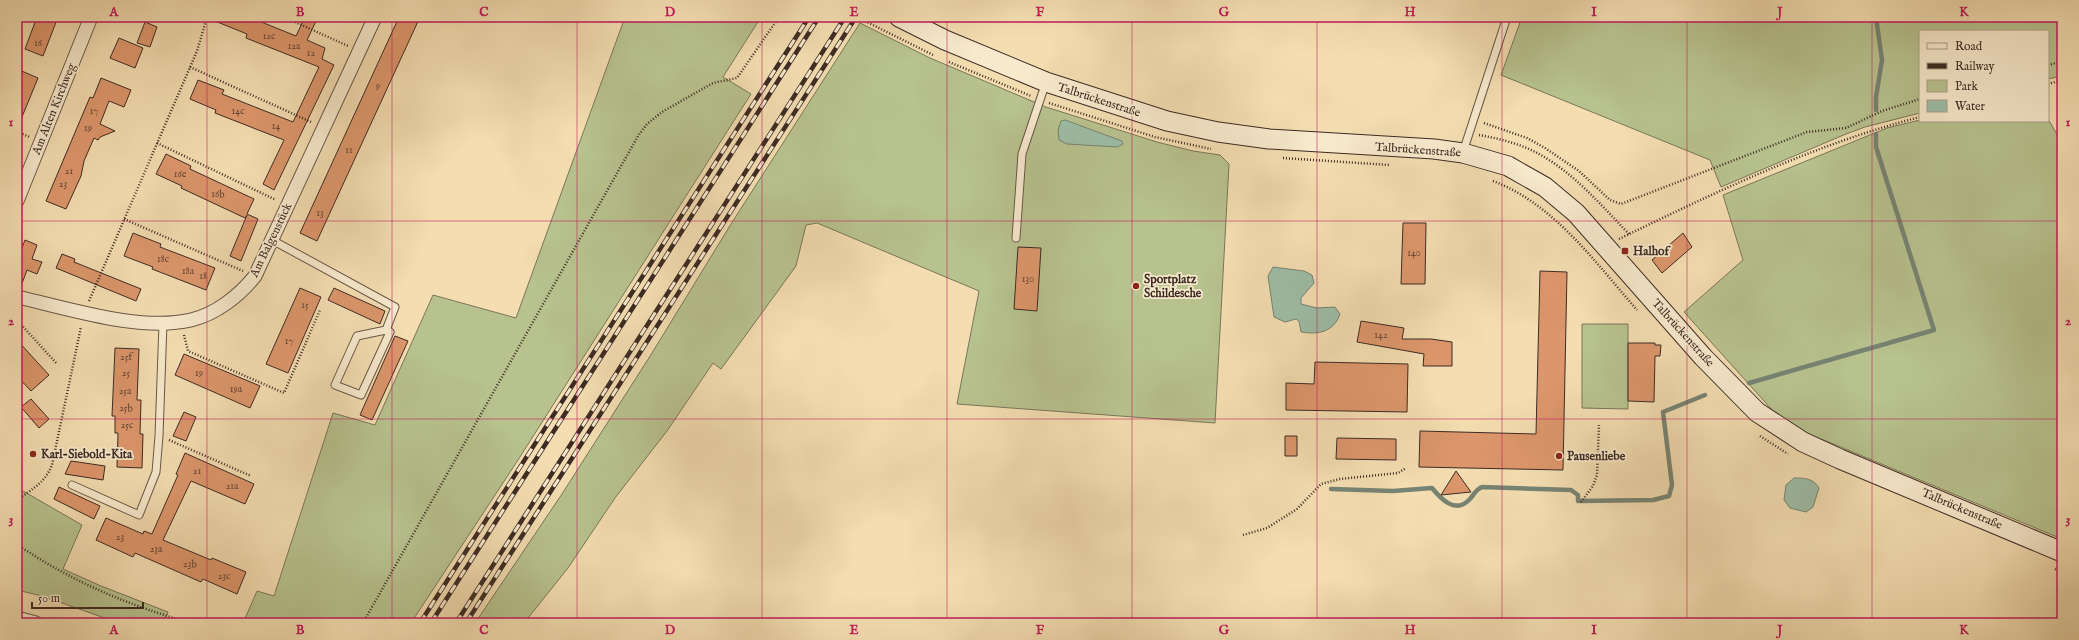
<svg xmlns="http://www.w3.org/2000/svg" width="2079" height="640" font-family="'IM FELL English',serif">
<rect width="100%" height="100%" fill="#f3ddb1"/>
<filter id="stains"><feTurbulence type="fractalNoise" baseFrequency=".005" numOctaves="4"/><feColorMatrix values="0 0 0 0 .2 0 0 0 0 .09 0 0 0 0 .02 0 0 0 .5 -.17"/></filter>
<radialGradient id="worn" r=".72"><stop offset=".6" stop-color="#630" stop-opacity="0"/><stop offset="1" stop-color="#630" stop-opacity=".3"/></radialGradient>
<path fill="#b7c28e" stroke="#7a7659" d="M625,17H761L723,77L751,94L518,460L411,623H243L257,591L274,596L333,413L375,425L433,295L516,318Z
M1522,17H2062V76L2048,79V31H1920V113L1865,127L1846,134L1721,187L1710,160L1501,75Z
M860,23L930,58L1046,107L1157,142L1193,151L1220,155L1229,164L1215,423L957,404L979,291L817,223L806,225L796,266L721,369L713,363L667,431L615,498L568,568L524,623H475L562,494L652,353L731,224Z
M2048,119L2062,143V539L1802,431L1773,411L1684,312L1743,260L1723,195L1887,128L1920,120L2048,121Z
M1582,324H1628V409L1582,408Z
M23,491L82,525L63,569L101,586L168,612L164,623H119L42,596L17,590V495Z"/>
<path fill="#9dbda7" stroke="#778373" d="M1065,120L1122,141L1123,144L1117,147L1067,144L1059,140L1058,130L1061,121Z
M1273,267L1304,271L1312,275L1314,283L1301,298V304L1317,308L1335,307L1340,314C1334,332 1318,335 1301,332L1299,321L1296,319L1285,322L1274,317L1268,276Z
M1794,478C1804,478 1813,478 1819,488L1813,507L1806,512L1790,508L1784,500L1786,485Z"/>
<g fill="none" stroke-linecap="round" stroke-linejoin="round">
<path stroke="#778373" stroke-width="4.5" d="M1876,110V97L1882,60L1876,17
M1749,383L1934,330L1876,147V134
M1331,489L1393,491L1432,488C1441,499 1455,514 1469,500C1474,495 1475,490 1482,487L1571,490L1578,495V501L1653,500L1669,496L1672,485L1663,412L1705,395"/>
</g>
<path fill="#dc966b" stroke="#3d2b24" d="M37,17H58L43,56L25,49Z
M205,17H249L296,36L305,17H318L307,40L325,48L322,59L334,65L274,190L263,184L284,140L215,113L216,110L190,99L198,80L224,90L222,94L293,122L319,67L246,38L247,34Z
M399,17H420L317,241L300,233Z
M145,22L157,27L150,47L137,43Z
M119,38L143,48L135,68L110,58Z
M17,69L38,78L17,129Z
M101,78L131,90L124,107L109,101L100,124L115,131L100,137L98,140L94,138L84,161L81,176L66,209L46,201L90,97L93,98Z
M166,154L191,166L190,169L254,199L247,214L258,219L241,261L230,256L247,215L245,218L181,188L182,186L156,174Z
M1403,223H1426L1425,284H1401Z
M133,233L161,244L160,247L215,268L206,290L152,269L153,267L124,256Z
M1683,233L1692,247L1662,273L1652,260Z
M25,240L37,245L32,259L42,262L37,274L27,270L20,289H17V260Z
M1018,247L1041,248L1037,311L1014,309Z
M62,254L75,259L74,262L141,289L136,301L56,268Z
M1540,271L1567,272L1563,470L1419,467L1420,431L1536,434Z
M300,288L321,297L288,373L266,364Z
M334,288L385,311L380,324L328,300Z
M1361,321L1404,328L1402,339H1431L1452,342V366H1423L1424,354L1357,342Z
M395,336L408,341L372,420L360,415Z
M17,340L49,375L31,391L17,376Z
M1628,343H1655V345H1661L1660,356H1655L1654,402L1628,401Z
M115,348L139,349L137,400H141L140,434H143L142,468L117,467L118,433H115V416H112Z
M184,354L260,386L250,408L175,375Z
M1315,362L1408,364L1407,412L1286,410V383L1314,384Z
M31,399L49,419L39,428L21,407Z
M184,412L196,417L186,441L173,436Z
M1285,436H1297V456H1285Z
M1337,438L1396,439V460L1336,459Z
M185,453L254,484L245,504L191,481L163,540L211,560L212,558L246,572L237,594L203,579L201,582L135,553L133,557L96,540L106,518L143,534L144,531L152,534L178,475L176,474Z
M71,461L105,466L103,480L65,474Z
M1456,471L1471,492L1441,495Z
M59,487L100,506L94,519L54,499Z"/>
<g fill="none" stroke-linecap="round" stroke-linejoin="round">
<defs>
<path id="lane" d="M1463,152L1507,17
M1016,238L1022,154L1046,82
M272,240L395,307L386,330L357,336L335,385L361,395L390,332L386,330
M72,485L139,515L156,472L159,436L163,323"/>
<path id="street" d="M17,201L91,17
M17,297C68,308 139,332 191,320C216,314 239,296 255,276L375,17
M17,618L36,623"/>
<path id="secondary" d="M899,17L945,40L1046,82L1167,121L1218,132L1269,139L1434,149L1463,153L1508,166L1545,187L1576,213L1703,357L1757,412L1803,442L1840,459L2062,552"/>
</defs>
<use href="#lane" stroke="#6a5847" stroke-width="9"/>
<use href="#street" stroke="#6a5847" stroke-width="15"/>
<use href="#secondary" stroke="#3d2b24" stroke-width="21"/>
<path stroke="#3d2b24" stroke-width="2.5" stroke-dasharray="1 2" stroke-linecap="butt" d="M284,17L348,46
M857,17L933,55
M949,62L1031,96
M2048,65L2062,61
M190,67L311,122
M2048,84L2062,80
M1049,103L1155,137L1211,149
M1484,123L1527,138L1545,148L1579,171L1610,200L1621,204L1807,132L1846,128L1882,111L1920,99
M17,132L30,137
M1479,135C1496,138 1513,142 1529,149C1569,167 1599,203 1629,234
M157,143L276,200
M1283,158L1390,165
M1493,181C1554,204 1595,262 1637,310
M124,219L243,271
M1619,239C1716,192 1815,144 1920,117
M89,301L197,51L207,17
M17,320L57,364
M184,335L188,351L284,393L320,310
M1760,436L1788,454
M169,440L251,476
M17,500C32,489 45,483 52,465L81,327
M1581,502L1593,486L1597,475L1599,425
M1243,535L1267,528L1297,509L1321,484L1340,479L1398,473L1406,468
M17,545C31,553 45,563 59,570C99,593 146,610 190,623
M2055,569L2062,572
M363,623L638,136L647,124L662,112L713,83L737,78L779,17"/>
<use href="#lane" stroke="#f7e9cc" stroke-width="7"/>
<use href="#street" stroke="#f7e9cc" stroke-width="13"/>
<use href="#secondary" stroke="#f7e9cc" stroke-width="19"/>
<defs>
<path id="rail" d="M420,623L809,17
M431,623L819,17
M456,623L845,17
M466,623L856,17"/>
</defs>
<use href="#rail" stroke="#3d2b24" stroke-width="4.5"/>
<use href="#rail" stroke="#f7e9cc" stroke-width="3" stroke-dasharray="9" stroke-linecap="butt"/>
</g>
<path fill="none" stroke="#c2185b" stroke-width="1" stroke-opacity="0.55" d="M207,17V623M392,17V623M577,17V623M762,17V623M947,17V623M1132,17V623M1317,17V623M1502,17V623M1687,17V623M1872,17V623M17,221H2062M17,419H2062"/>
<g fill="#8f2418" stroke="#f7e9cc" stroke-width="1.5">
<rect x="1621" y="247" width="8" height="8" rx="2"/>
<circle cx="1136" cy="286" r="4"/>
<circle cx="33" cy="454" r="4"/>
<circle cx="1559" cy="456" r="4"/>
</g>
<g text-anchor="middle" dominant-baseline="central" stroke-width="3.5" stroke-linejoin="round" paint-order="stroke">
<g font-size="10" fill="#654636">
<text x="269" y="36">12c</text>
<text x="38" y="43">16</text>
<text x="294" y="46">12a</text>
<text x="311" y="53">12</text>
<text x="378" y="86">9</text>
<text x="94" y="111">17</text>
<text x="238" y="111">14c</text>
<text x="276" y="126">14</text>
<text x="88" y="128">19</text>
<text x="349" y="150">11</text>
<text x="69" y="171">21</text>
<text x="180" y="174">16e</text>
<text x="63" y="184">23</text>
<text x="218" y="194">16b</text>
<text x="320" y="213">13</text>
<text x="1414" y="253">140</text>
<text x="163" y="259">18c</text>
<text x="188" y="271">18a</text>
<text x="203" y="276">18</text>
<text x="1028" y="279">130</text>
<text x="305" y="305">15</text>
<text x="1381" y="335">142</text>
<text x="289" y="341">17</text>
<text x="126" y="357">25f</text>
<text x="126" y="373">25</text>
<text x="199" y="373">19</text>
<text x="236" y="389">19a</text>
<text x="125" y="391">25a</text>
<text x="126" y="408">25b</text>
<text x="127" y="425">25c</text>
<text x="197" y="471">21</text>
<text x="232" y="486">21a</text>
<text x="120" y="537">23</text>
<text x="156" y="549">23a</text>
<text x="190" y="564">23b</text>
<text x="224" y="576">23c</text>
</g>
<g font-size="12" fill="#3d2b24" stroke="#f7e9cc">
<text transform="translate(1099 100) rotate(18)">Talbrückenstraße</text>
<text transform="translate(54 109) rotate(-68)">Am Alten Kirchweg</text>
<text transform="translate(1418 150) rotate(4)">Talbrückenstraße</text>
<text transform="translate(271 240) rotate(-64)">Am Balgenstück</text>
<text transform="translate(1683 333) rotate(48)">Talbrückenstraße</text>
<text transform="translate(1962 509) rotate(23)">Talbrückenstraße</text>
</g>
<g font-size="12" font-weight="bold" fill="#3d2b24" stroke="#f7e9cc" text-anchor="start">
<text x="1633" y="251">Halhof</text>
<text x="1144" y="279">Sportplatz<tspan x="1144" dy="14">Schildesche</tspan></text>
<text x="41" y="454">Karl-Siebold-Kita</text>
<text x="1567" y="456">Pausenliebe</text>
</g>
</g>
<rect width="2079" height="640" fill="none" stroke="#f3ddb1" stroke-width="44"/>
<rect x="1919" y="30" width="130" height="92" fill="#f7e9cc" stroke="#ad9d89"/>
<rect x="1927" y="43" width="20" height="6" fill="#f7e9cc" stroke="#ad9d89"/>
<text x="1955" y="50" font-size="12" fill="#3d2b24">Road</text>
<rect x="1927" y="63" width="20" height="6" fill="#3d2b24" stroke="#ad9d89"/>
<text x="1955" y="70" font-size="12" fill="#3d2b24">Railway</text>
<rect x="1927" y="80" width="20" height="12" fill="#b7c28e" stroke="#ad9d89"/>
<text x="1955" y="90" font-size="12" fill="#3d2b24">Park</text>
<rect x="1927" y="100" width="20" height="12" fill="#9dbda7" stroke="#ad9d89"/>
<text x="1955" y="110" font-size="12" fill="#3d2b24">Water</text>
<path d="M32 602v6h111v-6" fill="none" stroke="#3d2b24" stroke-width="2"/>
<text x="38" y="602" font-size="12" fill="#3d2b24" stroke="#f7e9cc" stroke-width="3" paint-order="stroke">50 m</text>
<rect x="22" y="22" width="2035" height="596" fill="none" stroke="#c2185b" stroke-width="1.5"/>
<g font-size="13" text-anchor="middle" font-weight="bold" fill="#c2185b">
<text x="114" y="16">A</text>
<text x="300" y="16">B</text>
<text x="484" y="16">C</text>
<text x="670" y="16">D</text>
<text x="854" y="16">E</text>
<text x="1040" y="16">F</text>
<text x="1224" y="16">G</text>
<text x="1410" y="16">H</text>
<text x="1594" y="16">I</text>
<text x="1780" y="16">J</text>
<text x="1964" y="16">K</text>
<text x="11" y="126">1</text>
<text x="2068" y="126">1</text>
<text x="11" y="325">2</text>
<text x="2068" y="325">2</text>
<text x="11" y="523">3</text>
<text x="2068" y="523">3</text>
<text x="114" y="634">A</text>
<text x="300" y="634">B</text>
<text x="484" y="634">C</text>
<text x="670" y="634">D</text>
<text x="854" y="634">E</text>
<text x="1040" y="634">F</text>
<text x="1224" y="634">G</text>
<text x="1410" y="634">H</text>
<text x="1594" y="634">I</text>
<text x="1780" y="634">J</text>
<text x="1964" y="634">K</text>
</g>
<rect width="100%" height="100%" filter="url(#stains)"/>
<rect width="100%" height="100%" fill="url(#worn)"/>
</svg>
